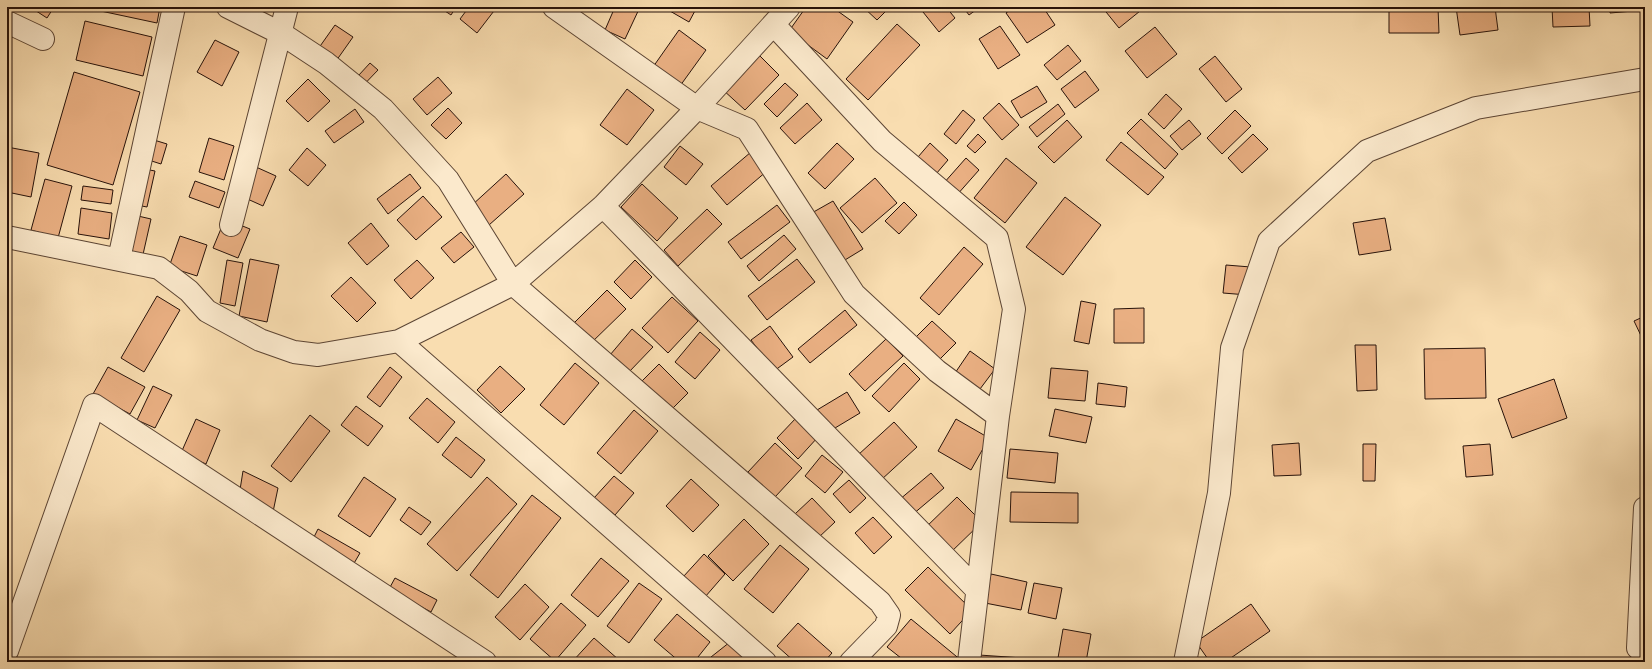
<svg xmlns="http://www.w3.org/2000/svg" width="1652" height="669" font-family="'IM FELL Great Primer',serif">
<rect width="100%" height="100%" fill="#f9ddb0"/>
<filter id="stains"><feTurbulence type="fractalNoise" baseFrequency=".005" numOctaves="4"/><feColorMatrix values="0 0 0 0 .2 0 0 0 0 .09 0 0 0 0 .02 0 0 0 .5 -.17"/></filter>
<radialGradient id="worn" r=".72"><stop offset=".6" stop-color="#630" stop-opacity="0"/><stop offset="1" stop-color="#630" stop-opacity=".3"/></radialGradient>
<path fill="#e9af82" stroke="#27120a" d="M30,7H54L47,18Z
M97,7H160L157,23L96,10Z
M439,7H456L451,15Z
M469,7H497L477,33L460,19Z
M615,7H640L625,39L605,30Z
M663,7H697L689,22Z
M806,7H832L853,22L827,59L789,31Z
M863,7H890L877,20Z
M919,7H946L955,18L939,32Z
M963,7H980L969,15Z
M1014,7H1043L1055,25L1027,43L1006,13Z
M1102,7H1145L1119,28Z
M1389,7H1438L1439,33H1389Z
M1456,7H1495L1498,30L1460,35Z
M1552,7H1589L1590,26L1553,27Z
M1610,7H1645V10L1610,13Z
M85,21L152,37L143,76L76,60Z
M897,24L920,45L868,100L846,79Z
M335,25L353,37L329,71L311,59Z
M1000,26L1020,55L998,69L979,39Z
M1155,27L1177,54L1147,78L1125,51Z
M679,30L706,50L680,86L653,67Z
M215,40L239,52L222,86L197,72Z
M1068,45L1081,61L1057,80L1044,65Z
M757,53L779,75L745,110L722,89Z
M1215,56L1242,89L1226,102L1199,69Z
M370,63L378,70L354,95L347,88Z
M1085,71L1099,90L1075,108L1061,89Z
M74,72L140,92L113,185L47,165Z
M438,77L452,93L427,115L413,99Z
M308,79L330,101L308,122L286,101Z
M785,83L798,95L777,117L764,104Z
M1037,86L1047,102L1021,118L1011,101Z
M627,89L654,110L627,145L600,125Z
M1166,94L1182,109L1164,129L1148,114Z
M807,103L822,120L795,144L780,128Z
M999,103L1019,125L1002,140L983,118Z
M1058,104L1065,114L1037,137L1029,127Z
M448,108L462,123L446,139L431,125Z
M355,109L364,122L334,143L325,131Z
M963,110L975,120L956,144L944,134Z
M1235,110L1251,126L1222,154L1207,138Z
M1141,119L1178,154L1165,169L1127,133Z
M1067,120L1082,137L1054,163L1038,147Z
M1189,120L1201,134L1182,150L1170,136Z
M978,134L986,142L975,153L967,146Z
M1253,134L1268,149L1242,173L1228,158Z
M141,136L167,144L161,164L136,156Z
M209,138L234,146L224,180L199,172Z
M1121,142L1164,177L1148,195L1106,160Z
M837,143L854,159L825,189L808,173Z
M930,143L948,160L936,174L918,157Z
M680,146L703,164L686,185L664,167Z
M7,147L39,153L31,197L7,192Z
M307,148L326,165L308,186L289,170Z
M751,152L767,171L727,205L711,186Z
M966,158L979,170L956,196L943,184Z
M1006,158L1037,183L1005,223L974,198Z
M129,166L155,171L147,207L121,202Z
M256,167L276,176L263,206L243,197Z
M410,174L421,188L388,214L377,199Z
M506,174L524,194L489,225L471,206Z
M875,178L897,203L862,233L840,208Z
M45,179L72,186L58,238L31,230Z
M195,181L225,192L219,208L189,197Z
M642,184L678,218L657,241L621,207Z
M83,186L113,190L111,204L81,200Z
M423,196L442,217L416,240L397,220Z
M1065,197L1101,225L1063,275L1026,247Z
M833,201L863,249L840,263L810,214Z
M904,202L917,215L899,234L885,221Z
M777,205L790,222L741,259L728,242Z
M81,208L112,213L109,239L78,234Z
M707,209L722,224L678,266L664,250Z
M125,213L151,219L142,259L116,254Z
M1385,218L1391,250L1359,255L1353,223Z
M225,219L250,229L238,258L213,248Z
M371,223L389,246L367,265L348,243Z
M461,232L474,247L454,263L441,248Z
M784,235L796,249L759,281L747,266Z
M180,236L207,245L197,276L169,267Z
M964,247L983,264L939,315L920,298Z
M250,259L279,265L267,322L239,316Z
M797,259L815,282L767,320L748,296Z
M227,260L243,263L235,306L220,303Z
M417,260L434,278L411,299L394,280Z
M635,260L652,277L631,299L614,282Z
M1226,265L1263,268L1260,296L1223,293Z
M351,277L376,303L357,322L331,296Z
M607,290L626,309L589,345L570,327Z
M157,296L180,310L144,372L121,358Z
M672,297L698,321L668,353L642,328Z
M1081,301L1096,304L1089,344L1074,341Z
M1144,308V343H1114V309Z
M845,310L857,325L810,363L798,349Z
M1645,316V342H1644L1634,321Z
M932,321L956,343L938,361L914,339Z
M770,326L793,357L774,371L751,340Z
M632,329L653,347L628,373L610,355Z
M700,332L720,350L695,379L675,362Z
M886,339L903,356L865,391L849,374Z
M1355,345H1376L1377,390L1357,391Z
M1485,348L1486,398L1425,399L1424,349Z
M970,351L995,369L977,393L953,376Z
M575,363L599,383L564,425L540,405Z
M904,363L920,379L889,412L872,396Z
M659,364L688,393L670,411L641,382Z
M500,366L525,389L501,413L477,390Z
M108,367L145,387L130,414L93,394Z
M390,367L402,377L380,407L367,397Z
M1051,368L1088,371L1085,401L1048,398Z
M1554,379L1567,418L1512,438L1498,399Z
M1098,383L1127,387L1125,407L1096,404Z
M153,386L172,395L155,428L137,420Z
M847,392L860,413L830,431L817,410Z
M427,398L455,422L438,443L409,418Z
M356,406L383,426L368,446L341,425Z
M1055,409L1092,417L1086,443L1049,436Z
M634,410L658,431L621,474L597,453Z
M310,415L330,431L291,482L271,466Z
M797,417L818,437L798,459L777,438Z
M196,419L220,430L206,464L181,453Z
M956,419L989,438L971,470L938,451Z
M894,422L917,447L881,480L858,455Z
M456,437L485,460L471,478L442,455Z
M775,443L802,468L775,497L748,472Z
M1299,443L1301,475L1274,476L1272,445Z
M1363,444H1376L1375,481H1363Z
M1490,444L1493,475L1466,477L1463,446Z
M1010,449L1058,453L1055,483L1007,478Z
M822,455L843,472L825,493L805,476Z
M243,471L278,488L273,512L239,496Z
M931,473L944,488L912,515L899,500Z
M614,476L634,493L615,515L594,498Z
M364,477L396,499L370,537L338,516Z
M487,477L517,504L457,571L427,544Z
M691,479L719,505L693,532L666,506Z
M849,480L866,498L850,513L833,494Z
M1011,492L1078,493V523L1010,522Z
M532,495L561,518L498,598L470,575Z
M957,497L982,522L948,555L923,530Z
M812,498L835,522L818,538L795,514Z
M409,507L431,522L421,535L400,520Z
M873,517L892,537L874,554L855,533Z
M744,519L769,544L733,581L708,556Z
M318,529L360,553L353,565L312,541Z
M780,545L809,569L773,613L744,589Z
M704,554L725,574L705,597L683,577Z
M601,558L629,581L598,617L571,595Z
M928,567L972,610L950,634L905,590Z
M991,574L1027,582L1021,610L985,603Z
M395,578L437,600L431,612L389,589Z
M639,583L662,599L629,643L607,626Z
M1034,583L1062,588L1056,619L1028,613Z
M525,584L549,607L520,640L495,617Z
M561,603L586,625L555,661L530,639Z
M1251,604L1270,631L1225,662H1210L1196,642Z
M677,614L710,642L694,662H680L654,640Z
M911,619L962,661L961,662H906L887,647Z
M798,623L832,653L824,662H795L777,646Z
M1063,629L1091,634L1086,662L1058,658Z
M594,638L619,660L617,662H572Z
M730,642L746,662H715L711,657Z
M979,655L1037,659V662H979Z"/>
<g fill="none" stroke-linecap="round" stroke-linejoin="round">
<defs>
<path id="minor" d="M228,7L282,34L326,63L383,109L448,180L513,284L880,602L889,615L886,626L851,662
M554,7L697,108L747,129L854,294L937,371L998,416
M7,22L43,39
M774,25L882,141L997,238L1014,309L998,416L969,662
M603,206L977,590
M231,225L287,7
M7,237L159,268L189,291L207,311L260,340L294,352L318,355L399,341L513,284L603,206L697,108L789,7
M119,259L174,7
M399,341L765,662
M1645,508L1638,648L1645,654
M7,651L94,405L485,662
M1185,662L1219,493L1232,348L1269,241L1367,151L1476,108L1645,79"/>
</defs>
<use href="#minor" stroke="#5c4534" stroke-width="24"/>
<use href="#minor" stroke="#fbe9cc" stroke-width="22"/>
</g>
<rect width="1652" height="669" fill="none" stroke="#f9ddb0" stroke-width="24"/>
<rect x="8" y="8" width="1636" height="653" fill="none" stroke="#27120a" stroke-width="2"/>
<rect x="12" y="12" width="1628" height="645" fill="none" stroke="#27120a"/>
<rect width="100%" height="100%" filter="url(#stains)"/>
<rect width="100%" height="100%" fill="url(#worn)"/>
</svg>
